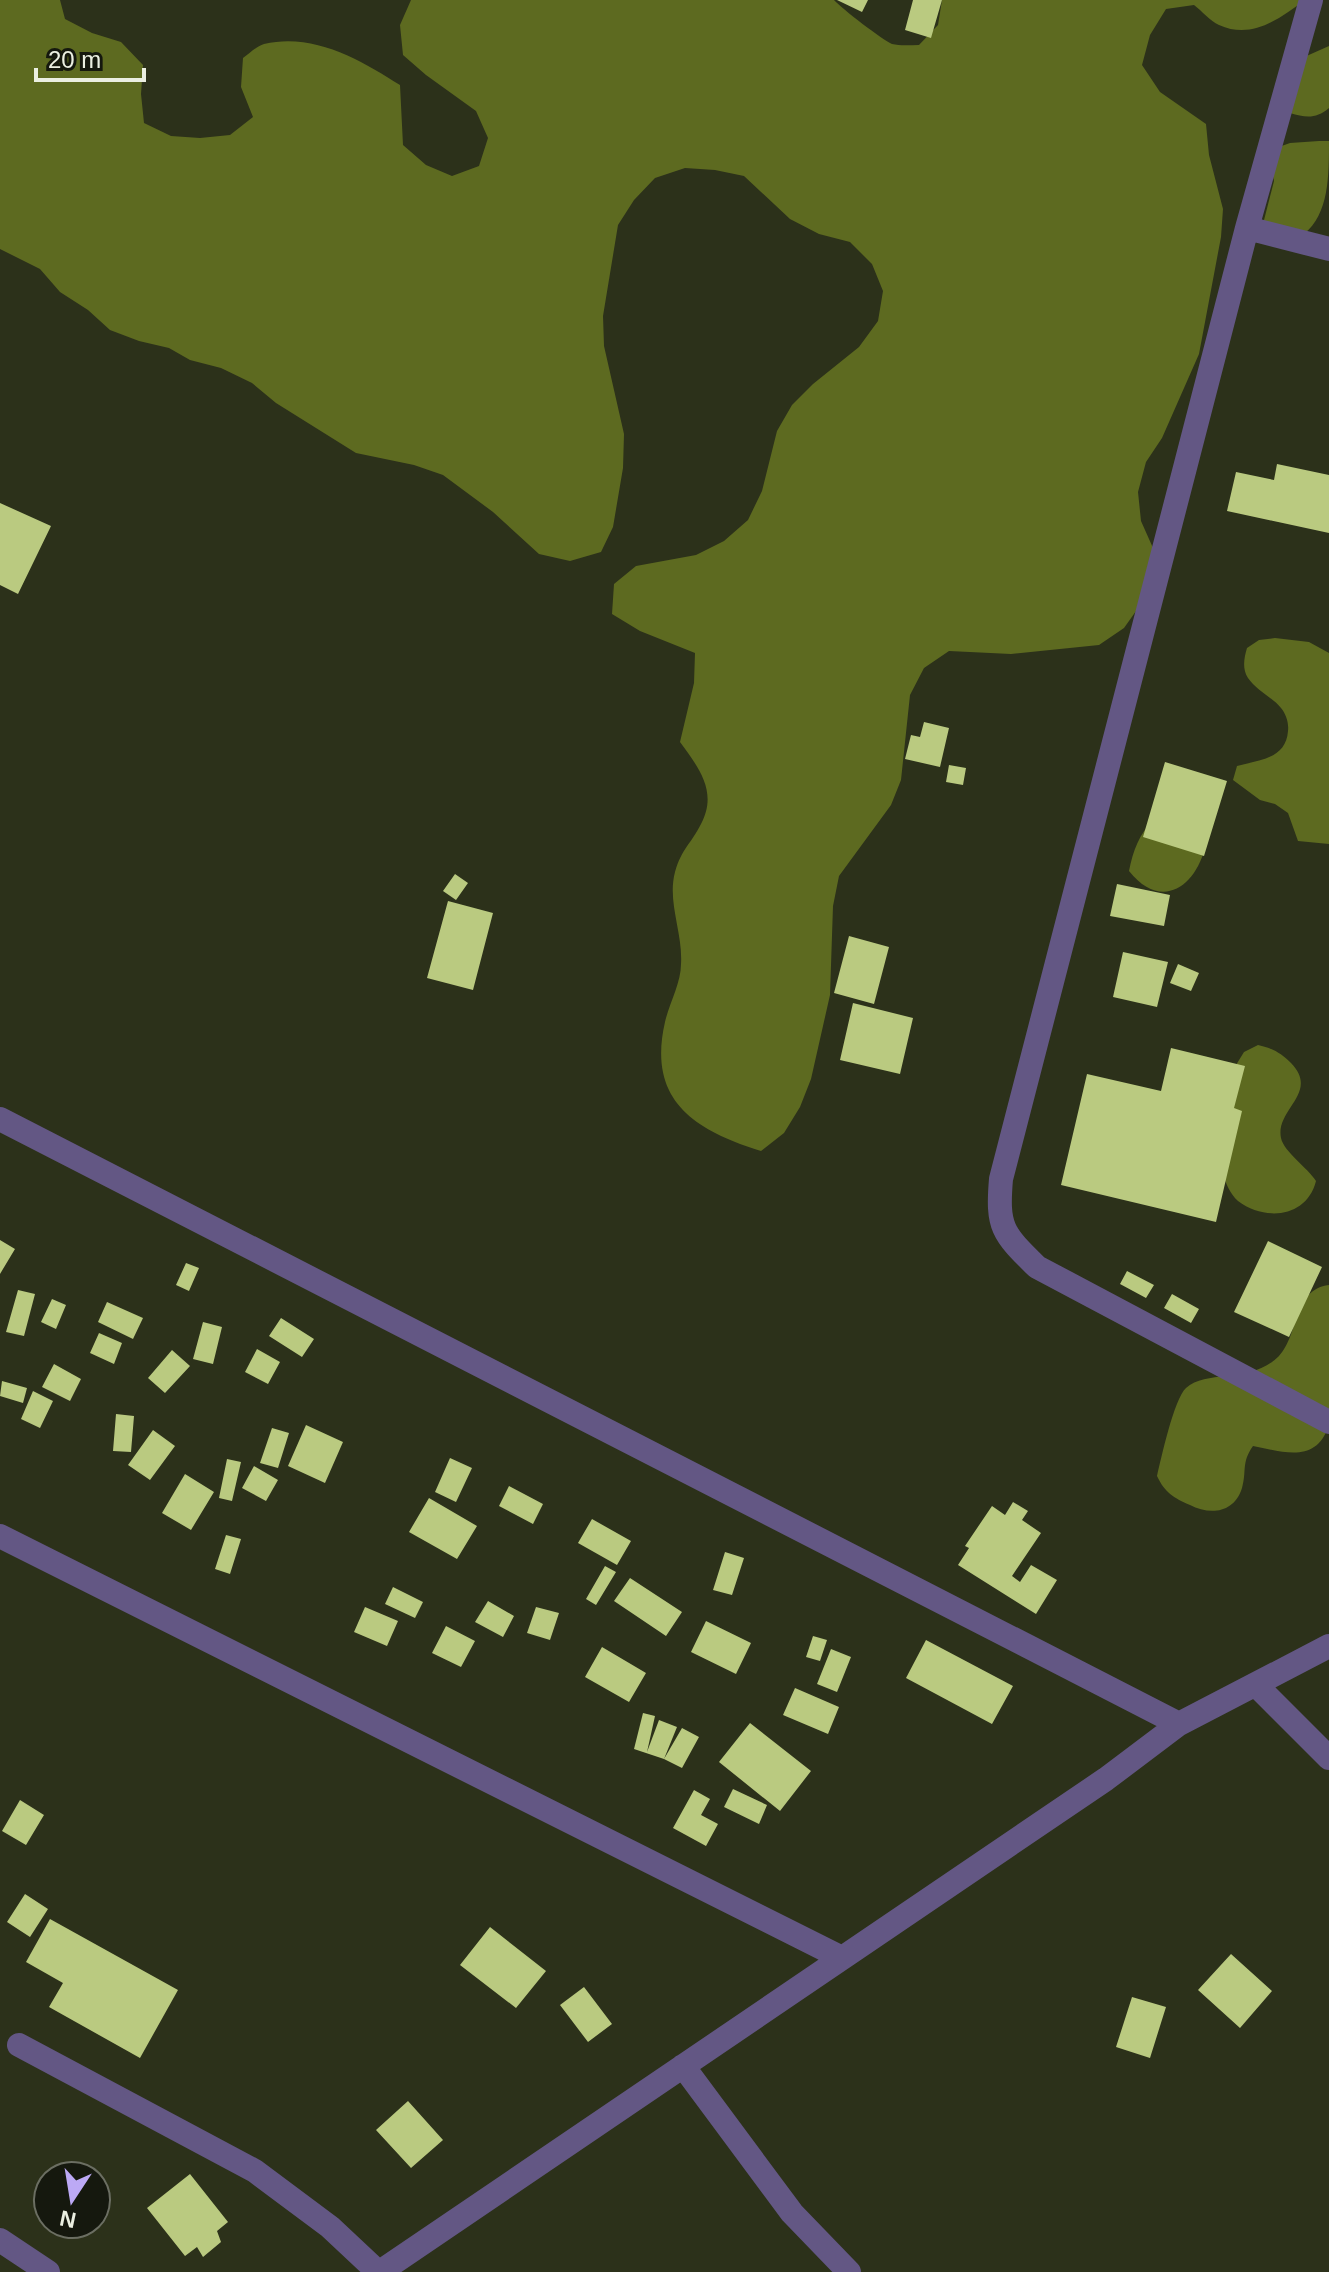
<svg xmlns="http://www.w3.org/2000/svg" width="1329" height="2272" font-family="Arial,sans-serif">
<rect width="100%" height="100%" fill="#2c311a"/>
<path fill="#5d6a20" d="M0,0H60L65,19L92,33L121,42L143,65L141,94L144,123L171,136L200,138L230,135L253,117L241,87L243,58C250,53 257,46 264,44C313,32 361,60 400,85L403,145L426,165L452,176L479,166L488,138L476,111L426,75L403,55L400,25L411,0H834C841,8 884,41 892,44C900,46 910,45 919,45L938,25L942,0H1305C1279,19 1252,40 1219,25C1210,21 1202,11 1194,5L1166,9L1150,35L1142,65L1160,92L1206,124L1209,155L1223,209L1221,237L1199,354L1162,438L1146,462L1138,492L1141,521L1153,548L1141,604L1124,628L1099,645L1011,654L949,651L924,668L910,695L901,780L891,805L839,876L833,906L830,995L811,1079L800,1107L784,1133L761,1151C694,1130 647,1100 665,1022C669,1004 681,983 681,964C683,933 667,902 675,872C682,848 691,844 701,824C718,792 699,768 680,742L694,683L695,653L640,631L612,614L614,584L636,566L696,555L724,541L748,520L762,491L777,431L792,405L813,384L859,347L878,321L883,291L872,264L850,242L819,234L790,219L744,176L715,170L685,168L655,178L634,200L618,225L603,316L604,346L624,434L623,468L613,527L601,552L570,561L539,554L493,512L443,475L414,465L356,453L276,403L252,383L221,368L190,360L169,348L139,341L110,330L88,310L60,292L40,269L0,249Z
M1329,46V108C1316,119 1306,118 1290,113L1302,58Z
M1319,141H1329C1329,176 1329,214 1304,234L1263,224L1274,181L1270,161L1276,148L1290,143Z
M1275,638L1309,642L1329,653V844L1298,841L1288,813L1275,804L1260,800L1233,780L1237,766C1259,760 1286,759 1288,731C1289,723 1286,714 1281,708C1272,697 1256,690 1248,678C1242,669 1244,658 1247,648L1259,640Z
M1154,819L1205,848C1194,889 1160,910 1129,871C1133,851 1139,834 1154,819Z
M1258,1045C1272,1048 1281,1053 1291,1063C1320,1093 1275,1109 1281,1138C1284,1152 1307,1167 1316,1181C1307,1217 1266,1222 1238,1201C1230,1194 1226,1183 1222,1173L1236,1065L1244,1052Z
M1329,1285V1425C1316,1464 1285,1452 1253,1446C1241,1463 1247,1471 1242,1488C1234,1514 1209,1515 1190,1505C1174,1498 1165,1493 1157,1476C1161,1459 1174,1399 1186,1388C1208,1369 1252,1384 1279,1356C1300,1333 1292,1290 1329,1285Z"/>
<path fill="#baca80" d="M837,0H868L862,12Z
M913,0H942L931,38L905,30Z
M1277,464L1329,475V533L1227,511L1236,472L1274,480Z
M0,503L51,526L18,594L0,585Z
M924,722L949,728L940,767L905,759L911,735L920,737Z
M1165,762L1227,781L1204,856L1143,837Z
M949,765L966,768L963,785L946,782Z
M455,874L468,883L456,900L443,891Z
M1117,884L1170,895L1164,926L1110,916Z
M448,901L493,913L473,990L427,978Z
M849,936L889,947L874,1004L834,993Z
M1123,952L1168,962L1157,1007L1113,997Z
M1178,964L1199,973L1191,991L1170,983Z
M853,1003L913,1018L900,1074L840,1060Z
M1171,1048L1245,1066L1234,1108L1242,1111L1216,1222L1061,1185L1087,1074L1161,1091Z
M0,1240L15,1249L0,1274Z
M1268,1241L1322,1267L1289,1337L1234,1312Z
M186,1263L199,1268L189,1291L176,1285Z
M1127,1271L1154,1285L1146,1298L1120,1284Z
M18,1290L35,1294L24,1336L6,1332Z
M1172,1294L1199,1309L1191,1323L1164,1308Z
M52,1299L66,1305L56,1329L41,1322Z
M107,1302L143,1318L133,1339L98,1322Z
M281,1318L314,1339L302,1357L269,1336Z
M203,1322L222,1327L213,1364L193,1359Z
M99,1333L122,1343L114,1364L90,1353Z
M257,1349L280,1362L268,1384L245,1372Z
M172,1350L190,1366L165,1393L148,1378Z
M54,1364L81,1379L70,1401L42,1387Z
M2,1381L27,1388L23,1403L0,1396Z
M33,1391L53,1401L40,1428L21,1419Z
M116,1414L134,1416L131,1452L113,1451Z
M306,1425L343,1442L325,1483L288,1466Z
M272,1428L289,1433L278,1468L260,1463Z
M153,1430L175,1446L150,1480L128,1465Z
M450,1458L472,1468L456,1502L435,1492Z
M227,1459L241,1462L232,1501L219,1498Z
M254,1466L278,1480L266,1501L242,1488Z
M185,1474L214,1492L191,1530L162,1513Z
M509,1486L543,1504L533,1524L499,1506Z
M429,1498L477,1526L457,1559L409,1532Z
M1013,1502L1028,1511L1022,1520L1041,1533L1012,1576L1020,1582L1031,1565L1057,1580L1036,1614L958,1565L969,1548L965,1546L992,1506L1005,1515Z
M592,1519L631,1541L617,1565L578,1543Z
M226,1535L241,1539L230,1574L215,1569Z
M725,1552L744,1558L732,1595L713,1590Z
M605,1566L616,1572L596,1605L586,1599Z
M630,1578L682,1612L666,1636L614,1601Z
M393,1587L423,1602L415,1618L385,1604Z
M488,1601L514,1616L503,1637L475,1622Z
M365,1607L398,1621L387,1646L354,1632Z
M536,1607L559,1613L550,1640L527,1633Z
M706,1621L751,1643L736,1674L691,1652Z
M446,1626L475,1641L461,1667L432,1653Z
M813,1636L827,1640L820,1661L806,1657Z
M926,1640L1013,1686L992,1724L906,1678Z
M602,1647L646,1673L629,1702L585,1677Z
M831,1649L851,1657L837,1692L817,1684Z
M795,1688L839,1707L828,1734L783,1715Z
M643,1713L655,1716L647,1752L659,1720L677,1727L664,1759L634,1749Z
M750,1723L811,1771L780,1811L719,1762Z
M682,1728L699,1737L682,1768L664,1759Z
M733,1789L767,1805L759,1824L724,1807Z
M694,1790L710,1799L701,1815L718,1824L706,1846L673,1828Z
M20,1800L44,1815L26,1845L2,1831Z
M25,1894L48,1909L30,1937L7,1922Z
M50,1919L178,1990L140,2058L49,2007L63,1983L26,1962Z
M490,1927L546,1971L516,2008L460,1965Z
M1231,1954L1272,1991L1240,2028L1198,1990Z
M584,1987L612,2024L588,2042L560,2005Z
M1132,1997L1166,2007L1150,2058L1116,2047Z
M408,2101L443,2140L411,2168L376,2130Z
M190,2174L228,2222L217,2231L221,2242L203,2257L197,2247L185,2256L147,2208Z"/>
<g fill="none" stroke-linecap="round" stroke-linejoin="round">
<path stroke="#635784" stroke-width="24" d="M1311,0L1247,228L1001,1179C997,1227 1002,1233 1037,1267L1329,1422
M1247,228L1329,249
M0,1119L1179,1724
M0,1536L842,1958
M1256,1685L1329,1758
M19,2045L255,2171L330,2227L378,2272
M683,2066L792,2213L849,2272
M0,2240L48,2272
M380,2272L1106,1779L1179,1724L1329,1646"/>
</g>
<g transform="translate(72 2200) rotate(192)"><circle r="38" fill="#15180e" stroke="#6b6e62" stroke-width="2"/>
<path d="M0-6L14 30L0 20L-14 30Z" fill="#bca9f5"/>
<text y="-12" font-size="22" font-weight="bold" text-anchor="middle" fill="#ebefe1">N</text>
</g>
<path d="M36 68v12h108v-12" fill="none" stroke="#ebefe1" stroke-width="4"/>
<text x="48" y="68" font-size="24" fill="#ebefe1" stroke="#15180e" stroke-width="6" paint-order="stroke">20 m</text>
</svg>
